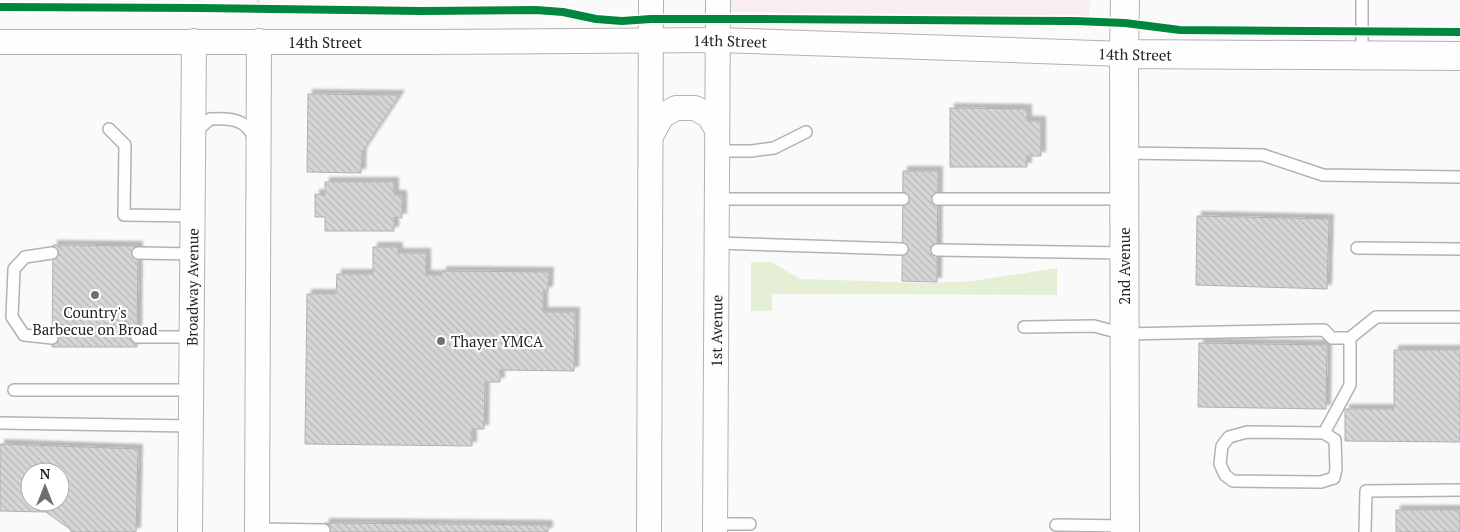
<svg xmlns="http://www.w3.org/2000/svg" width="1460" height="532" font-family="'PT Serif',serif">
<defs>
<pattern id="building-back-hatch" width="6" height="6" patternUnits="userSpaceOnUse" patternTransform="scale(1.25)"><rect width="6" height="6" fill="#d6d6d7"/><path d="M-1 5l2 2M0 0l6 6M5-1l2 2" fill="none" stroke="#b8b8b8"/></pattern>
<filter id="shadow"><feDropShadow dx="4.5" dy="-4.5" stdDeviation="1" flood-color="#0004"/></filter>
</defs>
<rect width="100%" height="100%" fill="#fafafb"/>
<path fill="#f8edf1" d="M724,0H1090L1089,16L724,12Z"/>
<path fill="#e5efd5" d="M751,262H771L800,279L930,283L973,281L1057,268V295L772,294V311H751Z"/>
<path fill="url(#building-back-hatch)" stroke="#b1b1b2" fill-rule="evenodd" filter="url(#shadow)" d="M308,94L400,95L362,152L361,173L307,172Z
M950,108L1027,109V121H1041V156H1027V167H950Z
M903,171H938L937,282L902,281Z
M325,182H394V195H402V218L394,217V231H325V217H315V194L325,195Z
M1197,216L1329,219L1327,289L1196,285Z
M53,245L138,246L137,347H52Z
M373,247H398V253H426V275H442V271L549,272L548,291H543V312H575L574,371L500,370V382H485L484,429H472V446L305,444L307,294H336L337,274H373Z
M1199,343L1327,345L1326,409L1198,407Z
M1394,350H1460V442L1345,441V409H1394Z
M0,444L138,449L136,532H71V530L46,512L0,511ZM30,472H60V502H30Z
M1396,510H1460V532H1396Z
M325,523L548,525V532H324Z"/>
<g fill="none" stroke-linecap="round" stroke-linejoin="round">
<defs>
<path id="lane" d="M1362,56V0
M109,129L125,145L124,215L193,216
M196,135L202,126L210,119C228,118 247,118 254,139
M717,151H751L774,148L806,132
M1124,153L1263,155L1323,175L1460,177
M717,199H903
M938,199H1124
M716,243L902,249
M1357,248L1460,249
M937,250L1124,253
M138,253L193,254
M1024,327L1094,326L1124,334L1324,330L1332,338H1350
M137,337H192
M52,338L24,335L12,317L14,269L25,257L52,253
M14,390H191
M0,423L191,426
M1247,432L1324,433L1335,440L1336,469L1334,478L1321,482L1233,481L1225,475L1220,464L1222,446L1229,437Z
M1324,433L1350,385V338L1376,317H1460
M715,524H750
M1056,525L1125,526
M257,529L324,530
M1365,532L1366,491L1460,490"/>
<g id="street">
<path id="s1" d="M0,42H422L717,40L1124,54"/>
<path d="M651,136L662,116L676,108H695L709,116L717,130"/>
<path id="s2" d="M190,532L194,41"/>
<path d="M257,532L259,41"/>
<path d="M649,532L651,0"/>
<path id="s3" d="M715,532L718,0"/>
</g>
<path id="secondary" d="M1124,54L1460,56
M1125,532L1124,54L1125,0"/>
</defs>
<use href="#lane" stroke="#b2b2b3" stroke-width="14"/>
<use href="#street" stroke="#b2b2b3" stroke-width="26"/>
<use href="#secondary" stroke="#b2b2b3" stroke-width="30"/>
<path stroke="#e3e3e3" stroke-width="3" stroke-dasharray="5 2.5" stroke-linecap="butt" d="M258,0V10
M198,8L199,0"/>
<use href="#lane" stroke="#fefefe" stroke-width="11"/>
<use href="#street" stroke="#fefefe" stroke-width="24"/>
<use href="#secondary" stroke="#fefefe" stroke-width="28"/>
<defs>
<path id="cycleway" d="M0,7L198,8L422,11L536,10L563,12L596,19L622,21L651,19H751L1075,21L1125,23L1180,30L1460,32"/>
</defs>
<use href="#cycleway" stroke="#fff" stroke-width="11"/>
<use href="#cycleway" stroke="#00873e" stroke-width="8"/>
</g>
<g fill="#6f6f70" stroke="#fff" stroke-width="2">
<circle cx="95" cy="295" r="5"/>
<circle cx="441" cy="341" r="5"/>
</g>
<g text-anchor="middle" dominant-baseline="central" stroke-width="4.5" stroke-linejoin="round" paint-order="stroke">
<g font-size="15" fill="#242425" stroke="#fff">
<text stroke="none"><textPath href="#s1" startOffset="730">14th Street</textPath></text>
<text stroke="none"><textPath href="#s1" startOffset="325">14th Street</textPath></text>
<text transform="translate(1135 54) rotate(1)">14th Street</text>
<text transform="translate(1124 266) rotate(-90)">2nd Avenue</text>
<text stroke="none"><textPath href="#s2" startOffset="245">Broadway Avenue</textPath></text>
<text stroke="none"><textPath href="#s3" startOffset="201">1st Avenue</textPath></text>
</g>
<g font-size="15" fill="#242425" stroke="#fff">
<text x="95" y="312">Country's<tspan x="95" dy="17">Barbecue on Broad</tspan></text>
<text x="451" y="341" text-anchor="start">Thayer YMCA</text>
</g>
</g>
<g transform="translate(45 487)"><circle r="24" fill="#ffffff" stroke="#a7a7a8"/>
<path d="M0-4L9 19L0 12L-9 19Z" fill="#6f6f70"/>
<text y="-8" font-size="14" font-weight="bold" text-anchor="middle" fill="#242425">N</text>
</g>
</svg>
